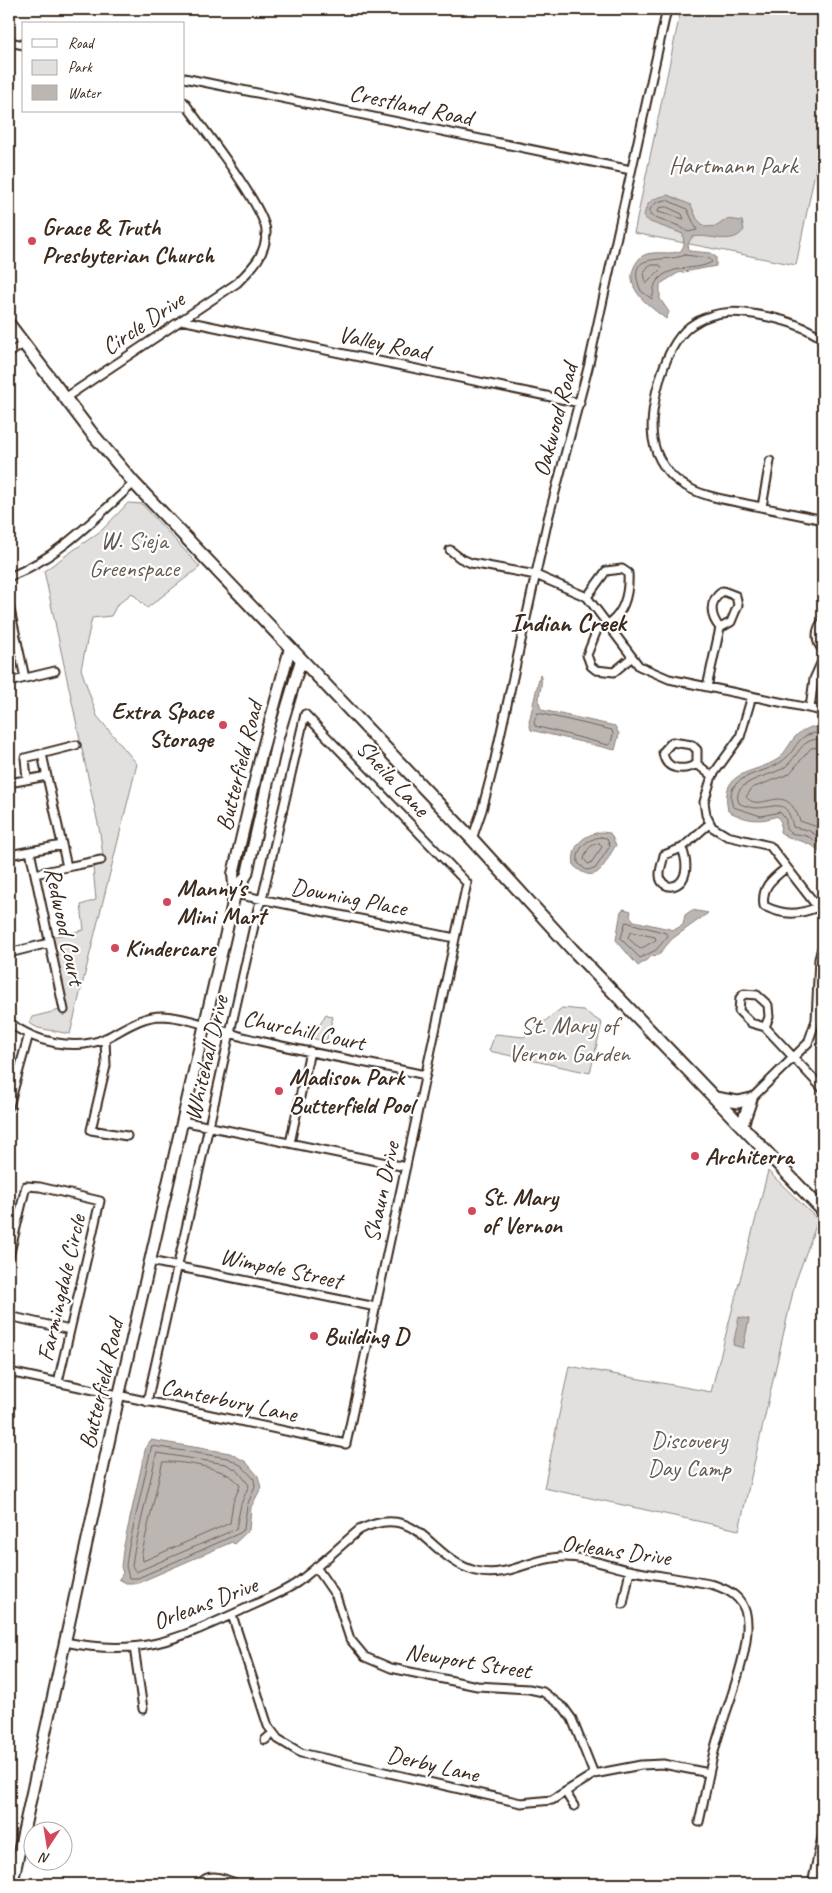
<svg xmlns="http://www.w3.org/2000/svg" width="832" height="1893" font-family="Caveat,sans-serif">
<rect width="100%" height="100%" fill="#fff"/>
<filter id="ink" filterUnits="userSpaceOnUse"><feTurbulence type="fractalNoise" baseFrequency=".02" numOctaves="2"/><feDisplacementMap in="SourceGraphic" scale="10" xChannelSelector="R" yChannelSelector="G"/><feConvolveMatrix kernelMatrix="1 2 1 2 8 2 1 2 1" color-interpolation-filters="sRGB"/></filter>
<g filter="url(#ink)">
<path fill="#e2e0de" stroke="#8e857e" d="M681,9H820L817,23L823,55L822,138L796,265L634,233Z
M128,503L142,504L200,567L147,608L132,593L117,605L111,616L92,618L81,669L97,716L137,764L70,1034L38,1028L29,1023L32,1017L60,1010L61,1013L69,1012L51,937L84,930L81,905L96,900L93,867L104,864L100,833L44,571L102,530Z
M562,1008L583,1010L602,1023L590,1073L489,1051L495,1034L524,1037Z
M326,1014L333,1017L326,1042L312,1038Z
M768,1171L818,1220L795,1283L739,1530L544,1488L569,1366L711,1392Z"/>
<path fill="#bcb6b3" stroke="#887e77" d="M668,195L691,205L697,219L705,227L717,226L727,219L742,221L744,230C731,247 710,233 692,237L688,244L689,251L711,253L716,257V266L678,273L660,284V299L669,312L666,319C651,307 624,290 634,267C637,261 640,256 647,254C658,251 670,255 681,251L684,245L683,234L650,222L644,217C646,201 653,198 668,195Z
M540,674C545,686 534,699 542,710L615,726L619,734L615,750L531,730L529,722Z
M811,727L823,728V859C815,838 795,844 780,832L781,822L777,816C759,823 745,820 728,811C719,768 754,775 778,759C786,753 790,741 798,734C801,731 807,729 811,727Z
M601,832L610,833L616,845C603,865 598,887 574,866C571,846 582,835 601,832Z
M624,909L631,911L630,916L634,921L674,930L683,925L685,915L692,910L708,913L672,939L658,955L652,956L638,966L616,940L621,911Z
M739,1317L749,1319L743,1348L733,1345Z
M151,1440L230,1453L246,1462L258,1476L261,1488L251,1507L249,1530L234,1544L232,1542L138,1583H126L119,1579L123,1573L121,1567L123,1550L146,1446Z"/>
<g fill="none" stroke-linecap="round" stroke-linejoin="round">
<path stroke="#6f625a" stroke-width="1" d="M667,200L687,209L697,230L688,232L679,226L650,215V209L657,202Z
M667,207L682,214L684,219L658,212L659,208Z
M685,255L709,258L712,262C695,272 672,263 657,281C653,286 654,294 652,299L641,291C623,249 664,264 685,255Z
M650,265H660L662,268L646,284L644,272Z
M538,713L612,730L613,734L611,743L608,745L535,726L534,722Z
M823,733C794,732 800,749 781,762C764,775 721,774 733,807L761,816L780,812L786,820V829C792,836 798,833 806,836C813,838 818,843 823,849
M823,739C799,738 801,754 785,767C774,776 729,780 739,803C767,819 785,787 793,827L808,830L823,840
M823,747L811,748L789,774L752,788L746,797C762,815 785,778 800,821L823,829
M601,837L607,838L610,846L595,869L586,870L578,863C576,847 588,839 601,837Z
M599,843L602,847L591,863L588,864L584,859C587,850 589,845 599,843Z
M626,922L666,933L668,936L656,950L640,958L621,939Z
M631,932L655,937L656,940L640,949L628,938Z
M152,1446L228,1458L242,1466L254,1479L255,1486L247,1506L244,1528L240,1533L138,1578H129L126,1566L128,1551Z
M157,1453L226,1464L238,1471L249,1485L241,1504L236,1529L136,1572L132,1566L134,1552Z
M163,1462C182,1461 232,1468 240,1486L233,1502L230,1523L143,1561L142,1553Z"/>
<defs>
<path id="street" d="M9,42L24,45
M184,78L631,170
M181,320L580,403
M823,339C805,326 786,320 764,316C740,311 717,309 695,323C665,340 648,407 653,439C656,458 668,476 684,485C701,496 722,499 742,503C769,509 796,514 823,520
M9,343L18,337
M9,353L23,344
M65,398L237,283C252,268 267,254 266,231C264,206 201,126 184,102
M762,507L770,461
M450,550L460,558L471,563L536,575L587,597L639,666L669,679L823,711
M9,577C59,557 95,518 134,483
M723,591L736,596L738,605L731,622L720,628C710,616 708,601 723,591Z
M587,597L606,571L622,569L628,573C629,591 625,610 611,622C606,625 601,626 597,630L587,655L591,666L596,670L614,672L631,658
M9,605L25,678
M823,621C815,630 815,642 823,650
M9,682L55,671
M707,687L720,628
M752,696L740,737L712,776L704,802L706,815L712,827L727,836L770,846L823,914
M810,708L814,679L823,659
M672,742L692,745L697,750V764C684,771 665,771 663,752Z
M42,754L67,867L101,860
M697,764L712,776
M27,779L25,758L76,745
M9,783L47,776
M472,839L482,810L493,768L548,519L588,368L667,9
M682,848C698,890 659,895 660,874C660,868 663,861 664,855L682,848L710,823
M30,851L64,1010
M9,855L62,845
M786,868C772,879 761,887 764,906C785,916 798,915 818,907
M35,874L67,867
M235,894L455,938
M9,953L49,943
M9,1022C33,1042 76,1052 106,1038C124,1029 141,1016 162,1016C189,1017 218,1030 243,1037C303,1052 365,1062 426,1075
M765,1027L769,1017L768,1005L757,995L744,994L740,998L739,1011L751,1023L765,1027L823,1089
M105,1038L106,1066L91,1130L127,1136
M751,1099L808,1043L816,1020L819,959L823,944
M9,1106L29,1034
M182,1121L406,1167
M290,1143L310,1051
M9,1257L26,1186L40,1187L100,1201L58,1382
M150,1261L376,1307
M9,1316L70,1330
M9,1372C121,1395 234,1420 346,1444L467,883L305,714L262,899L258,908L147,1402
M316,1567L336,1596L350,1639L365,1657L391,1668L477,1686L529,1689L543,1692L564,1708L572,1719L594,1774
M623,1604L630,1570
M232,1615L268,1726L278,1739L301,1753L521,1803L552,1800L594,1774L641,1765L663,1764L709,1773
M65,1642C138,1657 174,1641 240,1611C259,1602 281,1594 298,1582C319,1566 339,1547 359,1530C419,1500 428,1559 476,1571C506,1579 531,1558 561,1557C582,1556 607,1565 628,1570C657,1576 686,1579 714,1585C729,1590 742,1597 746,1614C753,1648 725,1710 716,1744C709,1770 705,1796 699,1822
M134,1647L143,1709
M265,1740L273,1733
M566,1793L574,1806
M200,1884C210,1870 226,1881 240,1884
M812,1884L823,1833"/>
<path id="secondary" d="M235,894L247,874L278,737L301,660
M12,1884L119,1395L235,894L233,874L261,755L290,648"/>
<path id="primary" d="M9,324L91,432L134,483L472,839L572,949L823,1211
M715,1098L738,1102L751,1099L742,1125"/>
</defs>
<use href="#street" stroke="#3b2a1e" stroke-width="11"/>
<use href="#secondary" stroke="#3b2a1e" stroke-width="14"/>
<use href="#primary" stroke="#3b2a1e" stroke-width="15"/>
<use href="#street" stroke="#fff" stroke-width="7"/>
<use href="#secondary" stroke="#fff" stroke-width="10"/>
<use href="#primary" stroke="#fff" stroke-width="11"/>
</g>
</g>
<g fill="#d1495b" stroke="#fff" stroke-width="2">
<circle cx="32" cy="241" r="5"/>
<circle cx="223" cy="725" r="5"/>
<circle cx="167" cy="902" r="5"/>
<circle cx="115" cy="948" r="5"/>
<circle cx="279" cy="1091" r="5"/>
<circle cx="695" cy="1156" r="5"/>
<circle cx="472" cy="1211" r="5"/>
<circle cx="314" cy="1336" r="5"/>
</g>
<g text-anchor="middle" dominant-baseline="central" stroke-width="4.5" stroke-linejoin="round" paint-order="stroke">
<g font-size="24" fill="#3b2a1e" stroke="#fff">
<text transform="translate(411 105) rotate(12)">Crestland Road</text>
<text transform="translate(143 323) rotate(-34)">Circle Drive</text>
<text transform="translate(384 343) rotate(12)">Valley Road</text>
<text transform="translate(555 420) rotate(-75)">Oakwood Road</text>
<text transform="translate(239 766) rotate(-76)">Butterfield Road</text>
<text transform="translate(393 778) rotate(47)">Sheila Lane</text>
<text transform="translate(349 897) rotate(11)">Downing Place</text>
<text transform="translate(65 926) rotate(78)">Redwood Court</text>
<text transform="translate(304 1030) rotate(12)">Churchill Court</text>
<text transform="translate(206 1058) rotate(-77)">Whitehall Drive</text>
<text transform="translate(381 1192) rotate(-78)">Shaun Drive</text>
<text transform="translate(281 1268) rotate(12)">Wimpole Street</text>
<text transform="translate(61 1288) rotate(-77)">Farmingdale Circle</text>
<text transform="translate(101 1384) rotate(-77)">Butterfield Road</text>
<text transform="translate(229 1400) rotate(12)">Canterbury Lane</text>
<text transform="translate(616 1550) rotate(8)">Orleans Drive</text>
<text transform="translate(205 1603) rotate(-21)">Orleans Drive</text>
<text transform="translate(468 1661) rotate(9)">Newport Street</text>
<text transform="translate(433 1764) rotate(13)">Derby Lane</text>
</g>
<g font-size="24" fill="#65584e" stroke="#fff">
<text x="733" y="165">Hartmann Park</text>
<text x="134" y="540">W. Sieja<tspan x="134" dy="28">Greenspace</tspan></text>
<text x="569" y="1025">St. Mary of<tspan x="569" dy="28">Vernon Garden</tspan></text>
<text x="689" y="1440">Discovery<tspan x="689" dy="28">Day Camp</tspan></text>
</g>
<g font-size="24" font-weight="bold" fill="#3b2a1e" stroke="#fff" text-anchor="start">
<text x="42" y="227">Grace &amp; Truth<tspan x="42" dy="28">Presbyterian Church</tspan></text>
<text x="213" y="711" text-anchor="end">Extra Space<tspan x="213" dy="28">Storage</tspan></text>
<text x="177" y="888">Manny's<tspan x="177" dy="28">Mini Mart</tspan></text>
<text x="125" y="948">Kindercare</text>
<text x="289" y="1077">Madison Park<tspan x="289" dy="28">Butterfield Pool</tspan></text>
<text x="705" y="1156">Architerra</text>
<text x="482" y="1197">St. Mary<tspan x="482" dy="28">of Vernon</tspan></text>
<text x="324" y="1336">Building D</text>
</g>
<g font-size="26" font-weight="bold" fill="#3b2a1e" stroke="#fff">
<text x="568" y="622">Indian Creek</text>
</g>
</g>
<rect width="832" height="1893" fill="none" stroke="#fff" stroke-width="30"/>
<rect x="15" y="15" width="802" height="1863" fill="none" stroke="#3b2a1e" stroke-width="2" filter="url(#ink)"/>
<rect x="22" y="22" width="162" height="90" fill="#ffffff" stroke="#b1aaa5"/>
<rect x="32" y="39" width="25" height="8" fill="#ffffff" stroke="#b1aaa5"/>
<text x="68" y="48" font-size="15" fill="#3b2a1e">Road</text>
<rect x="32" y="60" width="25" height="15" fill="#e2e0de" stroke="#b1aaa5"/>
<text x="68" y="72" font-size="15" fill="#3b2a1e">Park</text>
<rect x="32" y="85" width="25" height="15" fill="#bcb6b3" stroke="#b1aaa5"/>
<text x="68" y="98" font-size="15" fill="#3b2a1e">Water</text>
<g transform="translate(48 1846) rotate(192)"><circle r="24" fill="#ffffff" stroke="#b1aaa5"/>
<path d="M0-4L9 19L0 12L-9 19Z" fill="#d1495b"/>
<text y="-8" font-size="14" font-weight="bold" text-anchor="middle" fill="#3b2a1e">N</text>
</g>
</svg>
